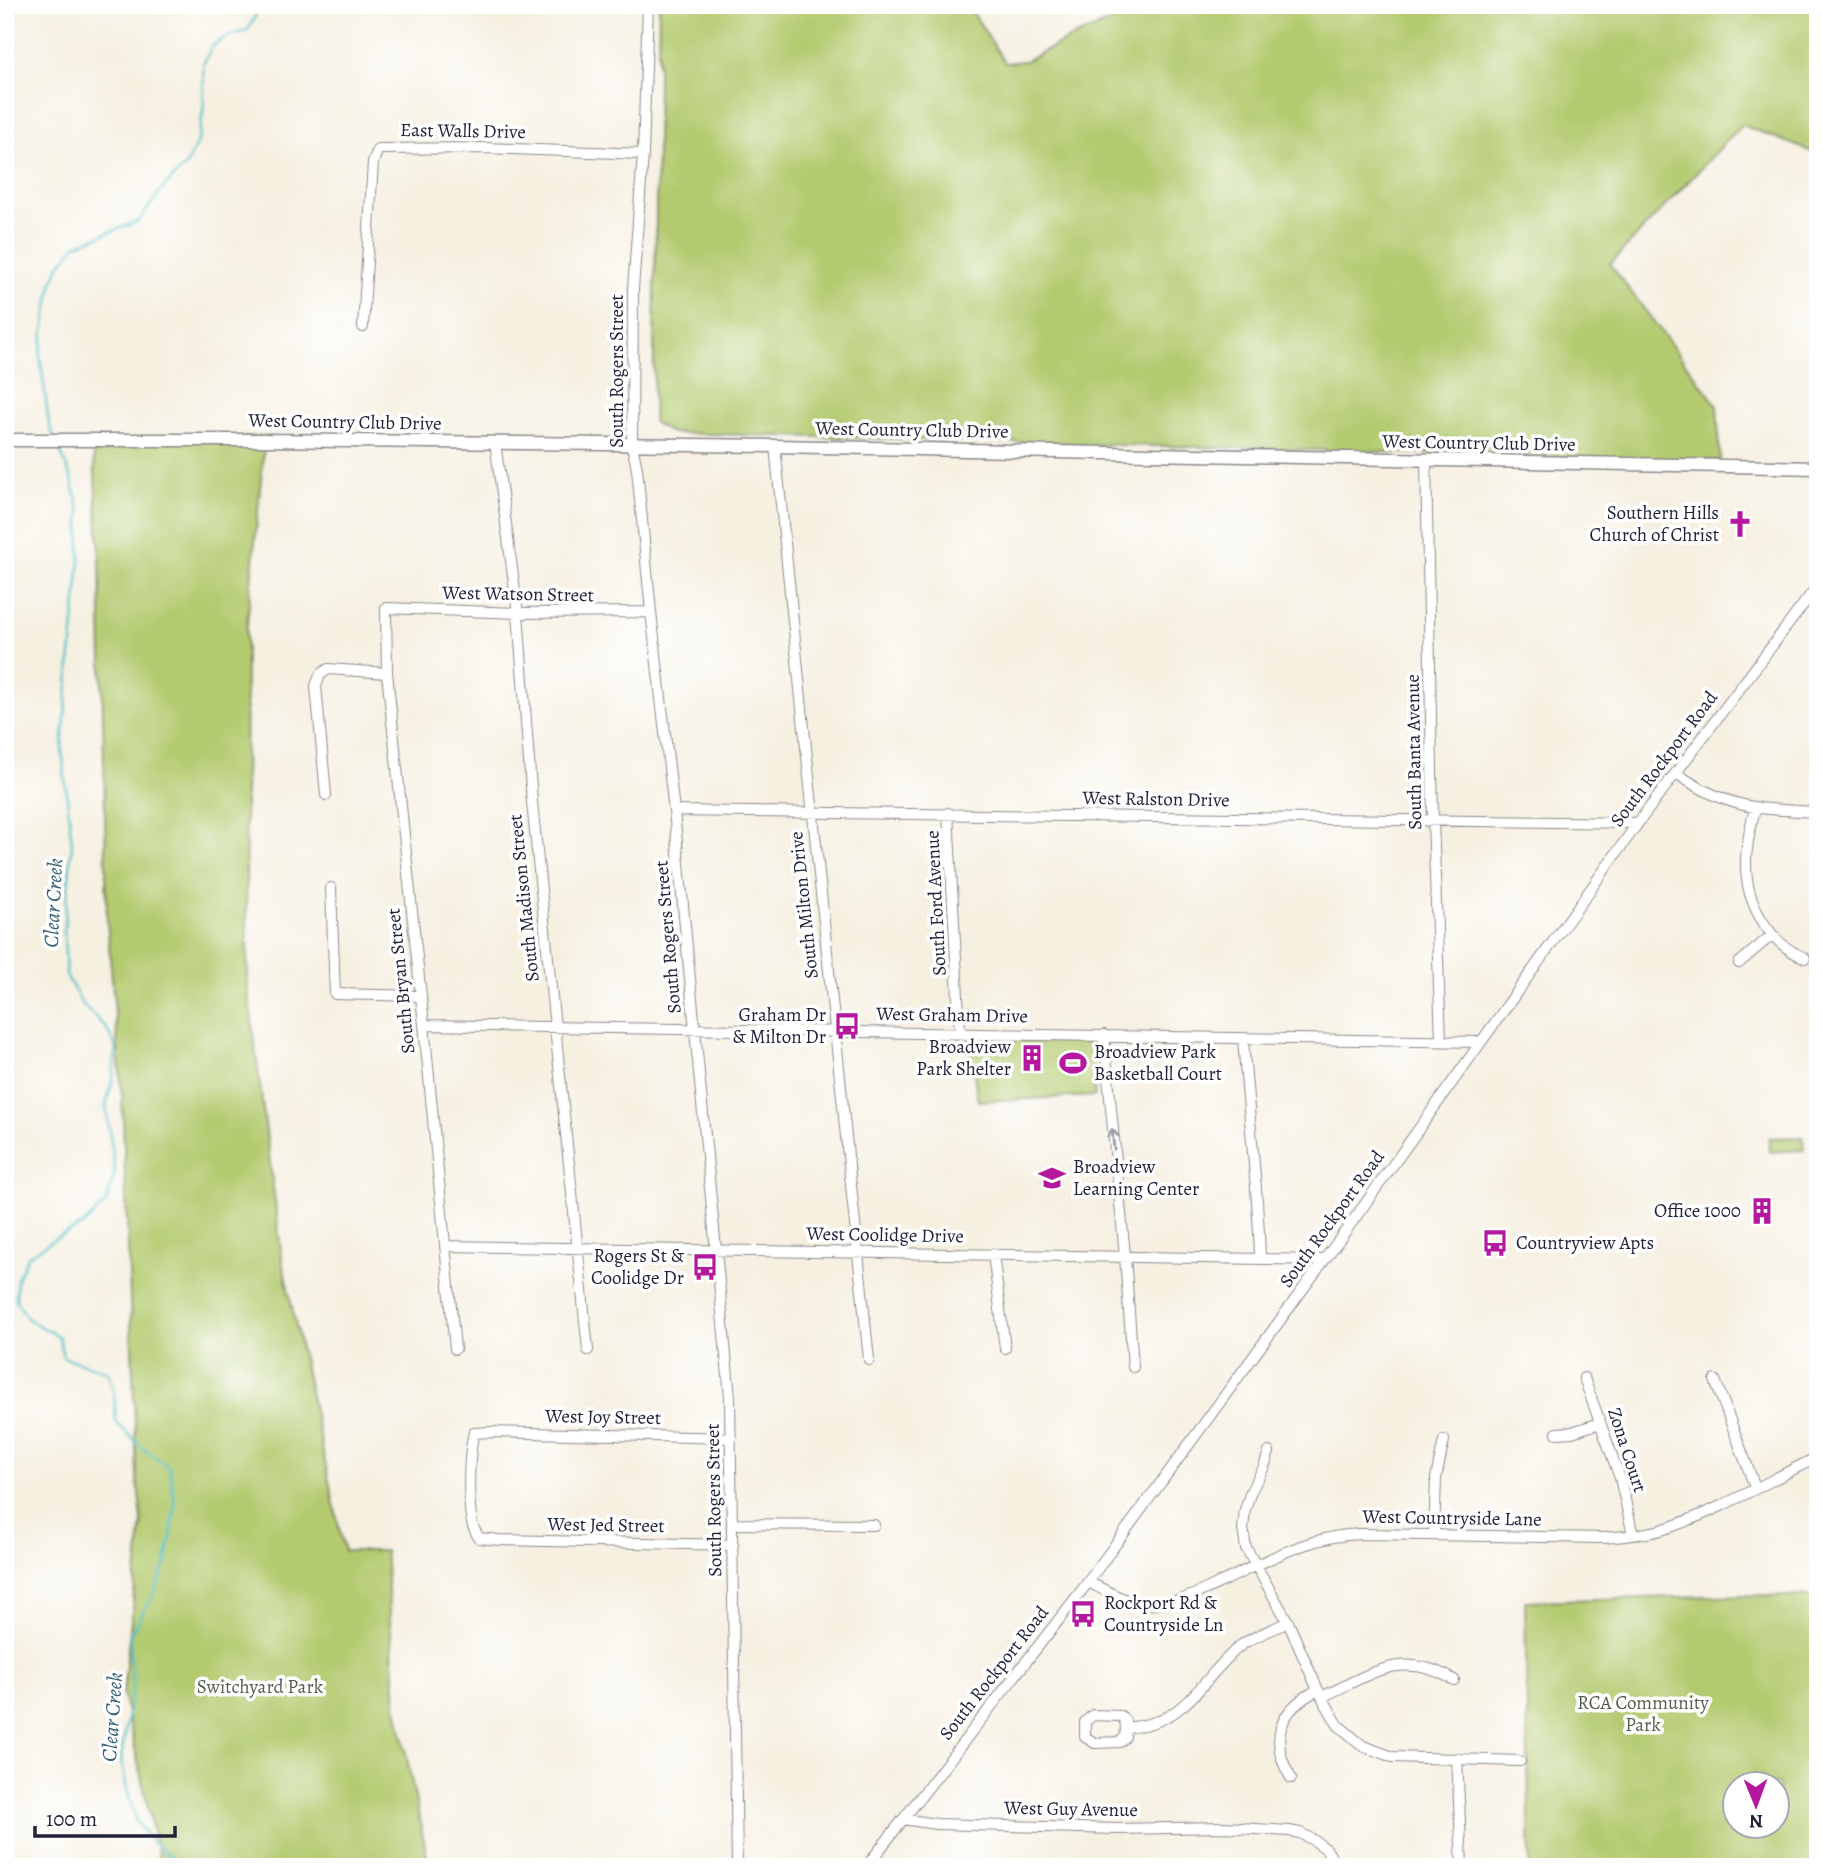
<svg xmlns="http://www.w3.org/2000/svg" width="1823" height="1872" font-family="Alegreya,serif">
<rect width="100%" height="100%" fill="#fff"/>
<filter id="ink" filterUnits="userSpaceOnUse"><feTurbulence type="fractalNoise" baseFrequency=".0143" numOctaves="2"/><feDisplacementMap in="SourceGraphic" scale="14" xChannelSelector="R" yChannelSelector="G"/><feConvolveMatrix kernelMatrix="1 2 1 2 8 2 1 2 1" color-interpolation-filters="sRGB"/></filter>
<filter id="wash" filterUnits="userSpaceOnUse"><feTurbulence type="fractalNoise" baseFrequency=".00686" numOctaves="4" result="noise"/><feDisplacementMap in="SourceGraphic" scale="28" xChannelSelector="R" yChannelSelector="G"/><feGaussianBlur stdDeviation="1.57" result="paint"/><feColorMatrix in="noise" values="0 0 0 0 0 0 0 0 0 0 0 0 0 0 0 0 0 1.4 0 .05"/><feComposite in="paint" operator="in"/></filter>
<g filter="url(#wash)">
<rect width="100%" height="100%" fill="#f6f0e1"/>
<path fill="#b3ca6e" stroke="#6a7654" stroke-width="2" fill-rule="evenodd" d="M659,5H968L1005,63L1025,61L1073,37L1152,5H1818V154L1742,125L1610,264L1717,405L1720,461L671,433L653,422Z
M265,437L246,635L245,808L248,991L283,1265L344,1551H385L396,1703L429,1867H161L123,1694L142,1520L137,1476L122,1096L107,920L100,559L93,443Z
M968,1038L1092,1042L1095,1096L978,1101Z
M1803,1137L1804,1150L1770,1152L1769,1138Z
M1754,1595L1818,1597V1867H1530L1525,1601ZM1736,1784H1778V1826H1736Z"/>
<g fill="none" stroke-linecap="round" stroke-linejoin="round">
<path stroke="#52c0c8" stroke-width="2.5" d="M54,437L49,424L40,355L51,289L58,268L75,245L139,221L162,189L187,164L198,141L204,105L203,65L212,46L228,36L248,30L255,17L256,5
M57,443L71,477L80,512V560L62,749L72,844L64,930L66,975L82,1004L106,1028L116,1047L113,1077L106,1106L115,1172L106,1203L83,1225L56,1238L28,1256L17,1279L16,1301L28,1319L59,1337L63,1357L108,1372L114,1393L116,1422L140,1446L170,1468L175,1505L171,1538L166,1564L157,1587L130,1635L132,1688L121,1758L126,1785L136,1821L152,1842L171,1857L175,1867"/>
</g>
</g>
<g filter="url(#ink)">
<g fill="none" stroke-linecap="round" stroke-linejoin="round">
<defs>
<path id="minor" d="M648,5L643,154L633,289L632,445L637,469L651,612L674,811L730,1397L737,1867
M363,327L373,162L378,149L484,148L643,154
M495,442L518,613L532,802L588,1350
M775,446L869,1360
M1426,461L1433,820L1441,1041
M1676,773C1728,809 1756,809 1818,812
M326,795L316,686L320,675L328,669L387,673
M1755,808C1751,825 1746,844 1746,862C1745,902 1768,943 1805,958
M674,811L1638,823
M948,813L960,1033
M331,888L335,994L421,996
M1739,963L1772,935
M424,1025L1480,1042
M1104,1035L1125,1256L1133,1367
M1243,1038C1248,1111 1258,1184 1260,1258
M445,1246L1324,1260
M993,1254L1005,1348
M455,1349L424,1025L387,673L386,608L518,613L651,612
M1584,1378L1620,1478L1633,1535
M1715,1380L1755,1487
M1557,1433L1572,1432L1600,1423
M731,1438L491,1432L474,1433C468,1453 468,1503 472,1523C473,1528 476,1533 479,1538L499,1540L733,1545
M1269,1452L1264,1467L1251,1491L1245,1510L1243,1529L1246,1548L1288,1622L1318,1690L1338,1725L1363,1746L1393,1757L1520,1761
M732,1524L874,1525
M1434,1535L1436,1478L1444,1440
M1088,1582C1107,1591 1126,1603 1148,1604C1174,1606 1196,1594 1219,1583C1265,1562 1309,1535 1361,1534L1604,1538C1624,1536 1645,1535 1664,1529C1717,1512 1768,1481 1818,1457
M1322,1697C1371,1674 1401,1649 1454,1680
M1126,1728L1125,1737L1120,1742L1095,1743L1085,1737V1722L1093,1715L1121,1716L1125,1721L1126,1728C1188,1723 1198,1682 1240,1646C1254,1635 1273,1630 1288,1622
M1457,1758L1462,1867
M1291,1778C1268,1740 1279,1709 1318,1690
M903,1819L936,1824L1117,1829L1224,1827L1289,1831L1300,1833L1315,1841L1326,1849L1338,1867
M866,1867L1082,1590L1350,1225L1638,823L1818,585"/>
<path id="major" d="M5,440H261L775,446L1818,468"/>
</defs>
<use href="#minor" stroke="#8c898e" stroke-width="12"/>
<use href="#major" stroke="#8c898e" stroke-width="15"/>
<use href="#minor" stroke="#fff" stroke-width="10"/>
<use href="#major" stroke="#fff" stroke-width="12"/>
</g>
<defs><path id="oneway-shaft" d="M-6 0H5M1.5-3L5.5 0L1.5 3" fill="none" stroke-width="1.6" stroke-linecap="round" stroke-linejoin="round" transform="scale(1.75)"/></defs>
<use stroke="#9c9ca7" href="#oneway-shaft" transform="translate(1113 1139) rotate(-96)"/>
</g>
<defs>
<symbol id="church-bare" viewBox="-9 -9 18 18"><path d="M-1.2-6h2.4v3.5h3.3v2.4h-3.3V6h-2.4V-.1h-3.3v-2.4h3.3Z" fill="#b5179e" stroke="#fff" stroke-width="2.5" paint-order="stroke"/></symbol>
<symbol id="bus-bare" viewBox="-9 -9 18 18"><path d="M-5-6H5V4H4V6H2V4H-2V6H-4V4H-5ZM-3.5-4V0h7V-4ZM-3.5 1.2v1.5H-2V1.2ZM2 1.2v1.5H3.5V1.2Z" fill="#b5179e" stroke="#fff" stroke-width="2.5" paint-order="stroke"/></symbol>
<symbol id="building-bare" viewBox="-9 -9 18 18"><path d="M-4-6H4V6H1V3H-1V6H-4ZM-2.5-4.3h1.7v1.8h-1.7ZM.8-4.3h1.7v1.8H.8ZM-2.5-1h1.7V.8h-1.7ZM.8-1h1.7V.8H.8Z" fill="#b5179e" stroke="#fff" stroke-width="2.5" paint-order="stroke"/></symbol>
<symbol id="stadium-bare" viewBox="-9 -9 18 18"><path d="M0-5a6.5 5 0 1 0 0 10a6.5 5 0 1 0 0-10ZM-3.5-1.8h7v3.6h-7Z" fill="#b5179e" stroke="#fff" stroke-width="2.5" paint-order="stroke"/></symbol>
<symbol id="school-bare" viewBox="-9 -9 18 18"><path d="M0-5L7-2L0 1L-7-2ZM-4 1L0 2.5L4 1V4Q0 6-4 4Z" fill="#b5179e" stroke="#fff" stroke-width="2.5" paint-order="stroke"/></symbol>
</defs>
<g fill-rule="evenodd">
<use href="#church-bare" x="1721" y="505" width="38" height="38"/>
<use href="#bus-bare" x="828" y="1007" width="38" height="38"/>
<use href="#building-bare" x="1013" y="1039" width="38" height="38"/>
<use href="#stadium-bare" x="1054" y="1044" width="38" height="38"/>
<use href="#school-bare" x="1033" y="1159" width="38" height="38"/>
<use href="#building-bare" x="1743" y="1192" width="38" height="38"/>
<use href="#bus-bare" x="1476" y="1224" width="38" height="38"/>
<use href="#bus-bare" x="686" y="1248" width="38" height="38"/>
<use href="#bus-bare" x="1064" y="1595" width="38" height="38"/>
</g>
<g text-anchor="middle" dominant-baseline="central" stroke-width="7" stroke-linejoin="round" paint-order="stroke">
<g font-size="19" fill="#22223b" stroke="#fff">
<text transform="translate(463 131) rotate(1)">East Walls Drive</text>
<text transform="translate(617 371) rotate(-90)">South Rogers Street</text>
<text transform="translate(345 422) rotate(1)">West Country Club Drive</text>
<text transform="translate(912 430) rotate(1)">West Country Club Drive</text>
<text transform="translate(1479 443) rotate(1)">West Country Club Drive</text>
<text transform="translate(518 594) rotate(1)">West Watson Street</text>
<text transform="translate(1414 752) rotate(-91)">South Banta Avenue</text>
<text transform="translate(1664 759) rotate(-53)">South Rockport Road</text>
<text transform="translate(1156 799) rotate(1)">West Ralston Drive</text>
<text transform="translate(524 898) rotate(-96)">South Madison Street</text>
<text transform="translate(936 903) rotate(-93)">South Ford Avenue</text>
<text transform="translate(804 905) rotate(-96)">South Milton Drive</text>
<text transform="translate(668 937) rotate(-95)">South Rogers Street</text>
<text transform="translate(401 981) rotate(-96)">South Bryan Street</text>
<text transform="translate(952 1015) rotate(1)">West Graham Drive</text>
<text transform="translate(1332 1219) rotate(-54)">South Rockport Road</text>
<text transform="translate(885 1235) rotate(1)">West Coolidge Drive</text>
<text transform="translate(603 1417) rotate(1)">West Joy Street</text>
<text transform="translate(1627 1450) rotate(72)">Zona Court</text>
<text transform="translate(714 1500) rotate(-91)">South Rogers Street</text>
<text transform="translate(1452 1518) rotate(1)">West Countryside Lane</text>
<text transform="translate(606 1525) rotate(1)">West Jed Street</text>
<text transform="translate(994 1673) rotate(-52)">South Rockport Road</text>
<text transform="translate(1071 1809) rotate(1)">West Guy Avenue</text>
</g>
<g font-size="19" fill="#22223b" stroke="#fff" text-anchor="end">
<text x="1719" y="513">Southern Hills<tspan x="1719" dy="22">Church of Christ</tspan></text>
<text x="826" y="1015">Graham Dr<tspan x="826" dy="22">&amp; Milton Dr</tspan></text>
<text x="1011" y="1047">Broadview<tspan x="1011" dy="22">Park Shelter</tspan></text>
<text x="1094" y="1052" text-anchor="start">Broadview Park<tspan x="1094" dy="22">Basketball Court</tspan></text>
<text x="1073" y="1167" text-anchor="start">Broadview<tspan x="1073" dy="22">Learning Center</tspan></text>
<text x="1741" y="1211">Office 1000</text>
<text x="1516" y="1243" text-anchor="start">Countryview Apts</text>
<text x="684" y="1256">Rogers St &amp;<tspan x="684" dy="22">Coolidge Dr</tspan></text>
<text x="1104" y="1603" text-anchor="start">Rockport Rd &amp;<tspan x="1104" dy="22">Countryside Ln</tspan></text>
</g>
<g font-size="19" fill="#555d4d" stroke="#fff">
<text x="260" y="1687">Switchyard Park</text>
<text x="1643" y="1703">RCA Community<tspan x="1643" dy="22">Park</tspan></text>
</g>
<g font-size="21" font-style="italic" fill="#356173" stroke="#fff">
<text transform="translate(53 903) rotate(-87)">Clear Creek</text>
<text transform="translate(112 1717) rotate(-86)">Clear Creek</text>
</g>
</g>
<rect width="1823" height="1872" fill="none" stroke="#fff" stroke-width="28"/>
<g transform="translate(1756 1805) rotate(179)"><circle r="33" fill="#ffffff" stroke="#a7a7b1" stroke-width="2"/>
<path d="M0-5L12 26L0 18L-12 26Z" fill="#b5179e"/>
<text y="-10" font-size="19" font-weight="bold" text-anchor="middle" fill="#22223b">N</text>
</g>
<path d="M35 1826v10h140v-10" fill="none" stroke="#22223b" stroke-width="3.5"/>
<text x="46" y="1826" font-size="21" fill="#22223b" stroke="#ffffff" stroke-width="5" paint-order="stroke">100 m</text>
</svg>
